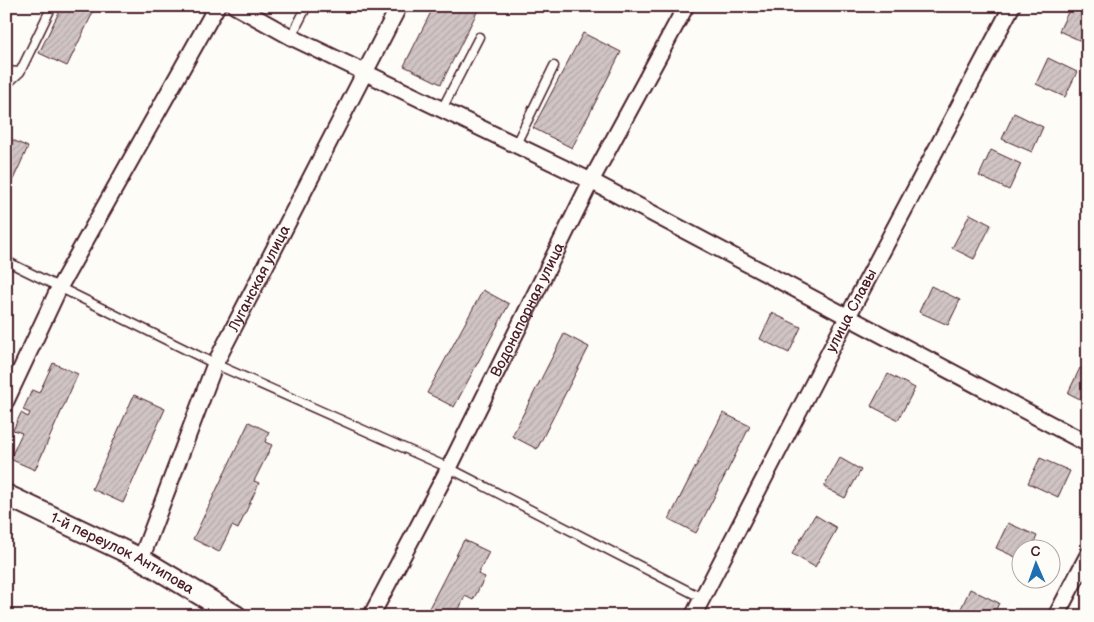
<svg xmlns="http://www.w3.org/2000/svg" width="1094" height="622" font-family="'Balsamiq Sans',sans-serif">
<defs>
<pattern id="building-hatch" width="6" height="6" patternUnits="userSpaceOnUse" patternTransform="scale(1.25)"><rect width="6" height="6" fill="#d0c5c4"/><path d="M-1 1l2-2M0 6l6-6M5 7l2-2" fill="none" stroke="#b4a9a9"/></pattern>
</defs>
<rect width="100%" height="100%" fill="#fdfcf7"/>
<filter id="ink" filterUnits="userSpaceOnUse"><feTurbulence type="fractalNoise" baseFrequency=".02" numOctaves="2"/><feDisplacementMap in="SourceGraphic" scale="10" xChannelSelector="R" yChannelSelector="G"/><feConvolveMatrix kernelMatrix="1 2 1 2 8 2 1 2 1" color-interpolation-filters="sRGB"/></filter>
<g filter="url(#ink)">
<path fill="url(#building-hatch)" stroke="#4a1f2b" d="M62,6H96L67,66L39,53Z
M434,6H480L441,84L404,66Z
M1071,6L1088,13V44L1059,31Z
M583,33L621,52L572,148L533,128Z
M1048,58L1077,72L1065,97L1036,84Z
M1014,113L1043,127L1032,152L1002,139Z
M6,137L28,147L6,195Z
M991,150L1021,164L1009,190L979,176Z
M970,214L991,225L974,259L952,248Z
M931,286L960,300L948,325L919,312Z
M483,290L509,304L454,407L427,393Z
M772,313L801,327L789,353L760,339Z
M564,334L589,347L537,449L512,436Z
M53,363L78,374L35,470L10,459L22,433L13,430L21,413L28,417L30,413L23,410L32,390L39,393Z
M1080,368L1088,372V403L1068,393Z
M888,374L915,388L898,420L871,406Z
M134,395L165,409L123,503L92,489Z
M723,413L750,426L696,533L669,519Z
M249,422L269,432L265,442L272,445L254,481L259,483L238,529L232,526L219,552L193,539Z
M840,458L861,470L845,498L824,487Z
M1040,458L1070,471L1058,497L1028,483Z
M815,515L837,528L815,567L792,554Z
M1008,523L1037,536L1031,550H1022V560L996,548Z
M464,540L489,552L478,574L485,577L473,600L465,596L456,616H425Z
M970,589L999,603L993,616L958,615Z"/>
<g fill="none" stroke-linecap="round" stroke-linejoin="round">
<defs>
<path id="service" d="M291,37L307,6
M6,71L20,72L52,6
M6,85L20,72
M442,109L479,37
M516,144L554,66
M6,261L215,364L449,468L702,598"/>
<g id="minor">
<path d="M235,6L291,37L591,181L1088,444"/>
<path d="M6,401L60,286L217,6"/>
<path id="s1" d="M141,559L215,364L399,6"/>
<path id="s2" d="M371,616L449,468L591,181L686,6"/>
<path id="s3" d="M693,616L847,318L1012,6"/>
<path d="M1056,616L1088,555"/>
</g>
<g id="secondary">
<path id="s4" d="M6,495L141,559L236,616"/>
</g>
</defs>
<use href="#service" stroke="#4a1f2b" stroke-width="11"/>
<use href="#minor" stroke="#4a1f2b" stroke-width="19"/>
<use href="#secondary" stroke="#4a1f2b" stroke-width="24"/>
<use href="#service" stroke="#fdfcf7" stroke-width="8"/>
<use href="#minor" stroke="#fdfcf7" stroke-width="15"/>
<use href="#secondary" stroke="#fdfcf7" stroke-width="20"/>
</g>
</g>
<g text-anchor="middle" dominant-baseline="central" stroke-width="4" stroke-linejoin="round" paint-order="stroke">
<g font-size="15" fill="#4a1f2b" stroke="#fdfcf7">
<text stroke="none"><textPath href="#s1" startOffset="305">Луганская улица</textPath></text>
<text stroke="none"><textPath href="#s2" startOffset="344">Водонапорная улица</textPath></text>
<text stroke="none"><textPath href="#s3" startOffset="344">улица Славы</textPath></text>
<text stroke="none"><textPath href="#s4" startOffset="130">1-й переулок Антипова</textPath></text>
</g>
</g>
<rect width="1094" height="622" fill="none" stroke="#fdfcf7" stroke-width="25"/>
<rect x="12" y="12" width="1069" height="597" fill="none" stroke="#4a1f2b" stroke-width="2" filter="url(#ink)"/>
<g transform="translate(1036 564) rotate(358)"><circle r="24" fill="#fdfcf7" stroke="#b5a4a5"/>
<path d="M0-4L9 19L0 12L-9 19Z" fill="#1f6fb2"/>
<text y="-8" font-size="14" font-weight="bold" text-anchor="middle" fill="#4a1f2b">С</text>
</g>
</svg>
